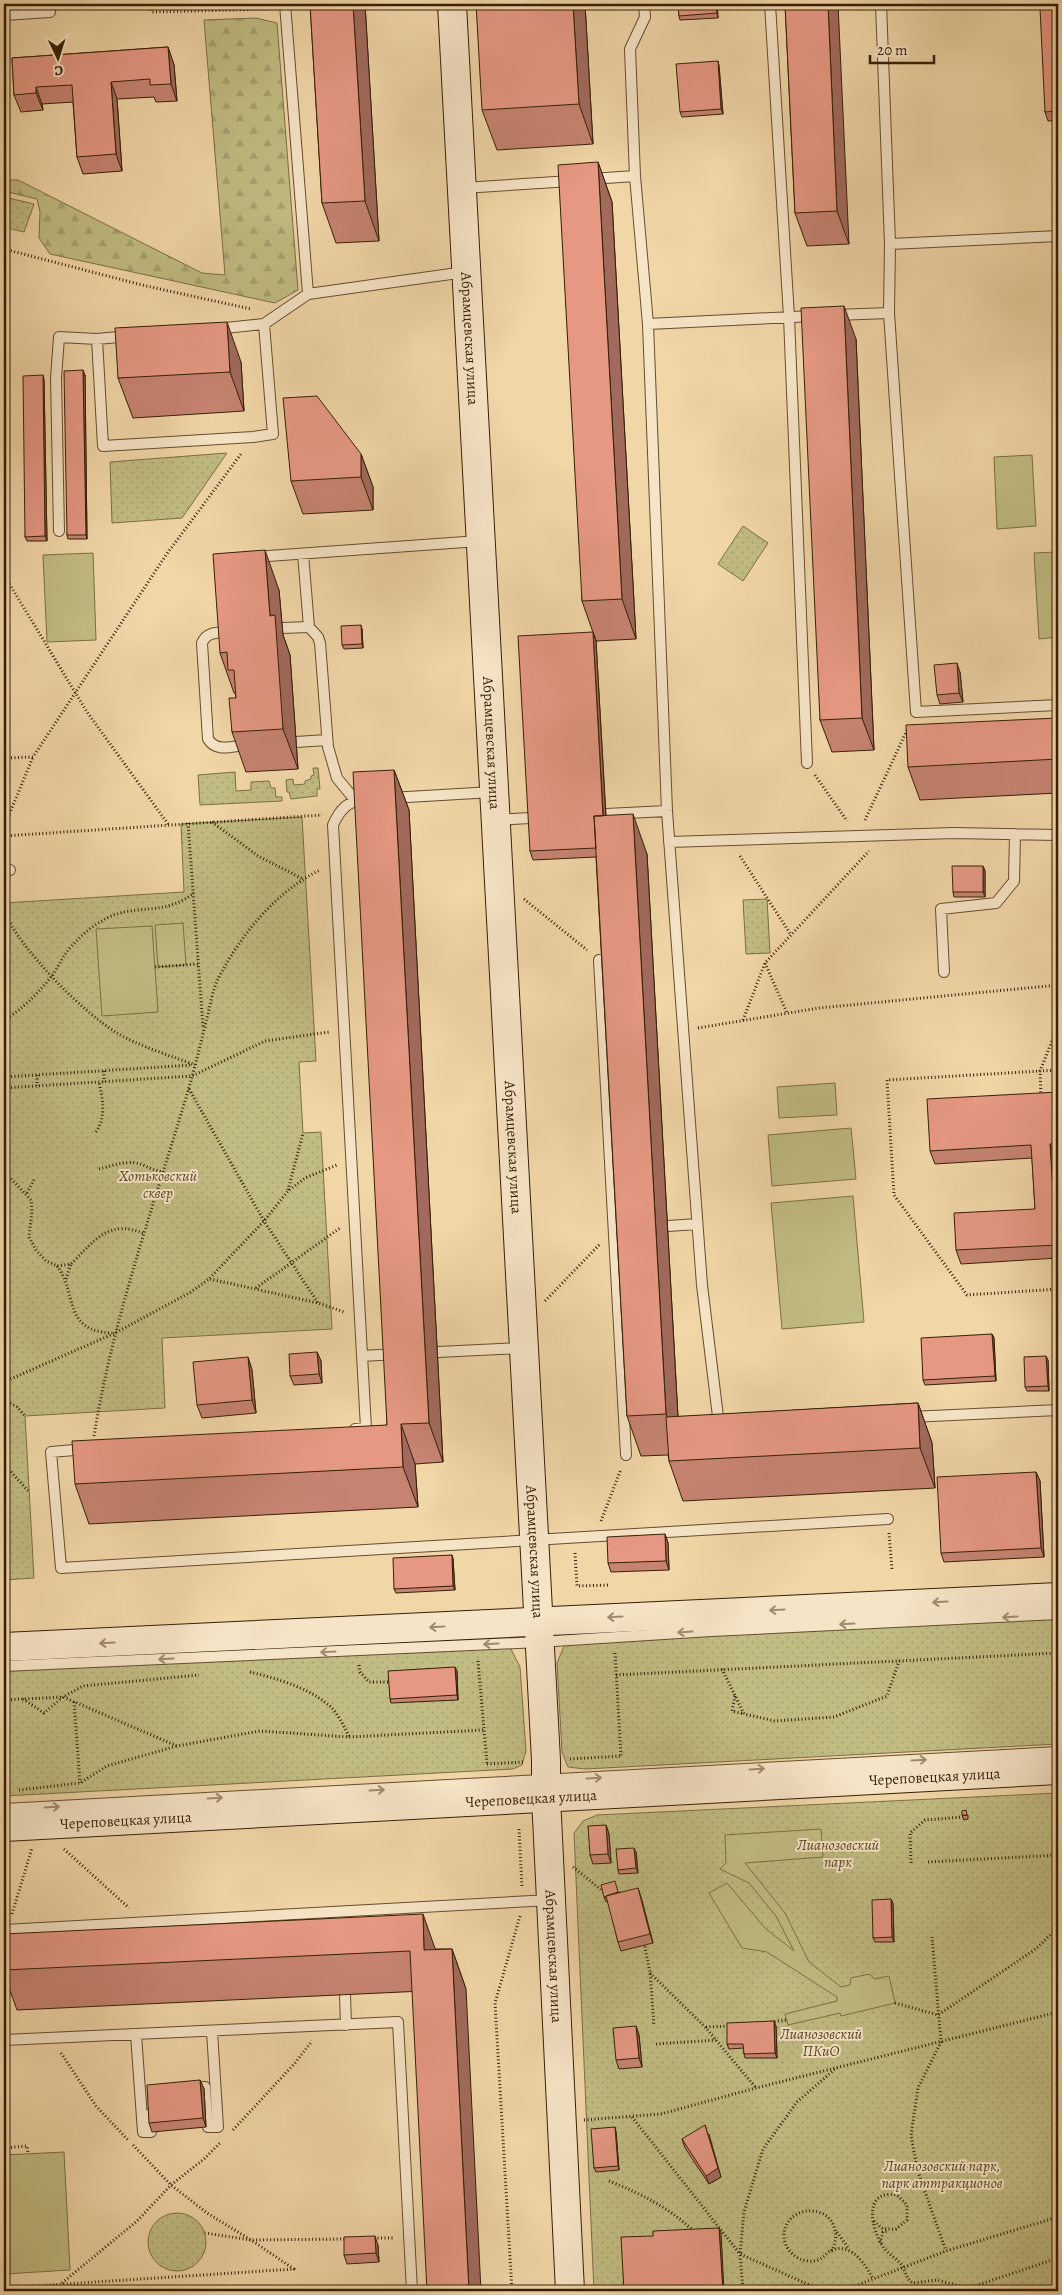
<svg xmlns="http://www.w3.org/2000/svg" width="1062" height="2295" font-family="Alegreya,serif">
<defs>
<pattern id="forest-firs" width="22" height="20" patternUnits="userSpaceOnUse" patternTransform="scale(1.25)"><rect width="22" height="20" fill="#c1bc83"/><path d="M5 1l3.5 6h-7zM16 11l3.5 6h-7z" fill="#a6a170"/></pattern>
<pattern id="park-dots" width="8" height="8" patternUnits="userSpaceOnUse" patternTransform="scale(1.25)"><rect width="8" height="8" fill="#c1bc83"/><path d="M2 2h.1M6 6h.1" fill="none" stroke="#a6a170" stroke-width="1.8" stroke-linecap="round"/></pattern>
</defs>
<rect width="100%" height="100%" fill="#f1d6a8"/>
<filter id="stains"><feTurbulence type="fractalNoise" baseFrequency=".004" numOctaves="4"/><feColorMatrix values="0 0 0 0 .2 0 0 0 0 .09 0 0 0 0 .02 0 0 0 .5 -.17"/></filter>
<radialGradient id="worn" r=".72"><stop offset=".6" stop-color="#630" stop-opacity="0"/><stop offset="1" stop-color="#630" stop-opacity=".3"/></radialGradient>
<path fill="url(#forest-firs)" stroke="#7c6e44" d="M256,18L277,23L298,290L275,303L50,254L39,238L40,212L37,199L4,191V180H18L202,273L225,275L204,20Z"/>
<path fill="url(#park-dots)" stroke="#7c6e44" d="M4,197L34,204L24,232L4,227Z
M227,453L182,518L112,523L110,462Z
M743,526L768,543L743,581L718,564Z
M313,768H318L320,789H317V796L291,799L289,792H287L286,780L293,779L294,785L305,784V781L311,779V776L314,775Z
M235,772L236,791L251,790V782L269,781L271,788H275L276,797H282V801L200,805L198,775Z
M302,817L316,1061L299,1062L303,1133L321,1132L332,1329L162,1338L165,1408L25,1416L34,1578L4,1580V903L184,892L181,824Z
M767,899L770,953L746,954L743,900Z
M1058,1615V1744L585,1769L568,1767L562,1752L557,1663L565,1644Z
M491,1642L511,1649L520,1667L526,1751L522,1765L513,1769L4,1796V1665Z
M1058,1793V2291H594L574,1833L583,1821L597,1815Z
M148 2242a29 29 0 1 1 58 0a29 29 0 1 1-58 0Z"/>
<path fill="#c1bc83" stroke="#7c6e44" d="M1032,455L1036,526L997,529L994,457Z
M1058,552V637L1039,639L1034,553Z
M93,553L96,640L47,642L43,555Z
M183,923L186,965L158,967L155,925Z
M152,926L158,1012L102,1016L96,929Z
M835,1083L837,1115L779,1118L777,1087Z
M851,1128L856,1179L772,1186L768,1135Z
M853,1196L864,1322L782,1329L771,1203Z
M821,1829L823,1857L745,1863L785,1913L809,1962L841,1987L850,1985L851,1978L869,1974L875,1979L889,1976L895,2003L841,2016L840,2013L788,2025L785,2014L837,2001V1997L767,1952L742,1948L709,1893L727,1883L765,1928L794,1951L776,1916L749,1883L720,1869L726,1863L725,1835Z
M64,2152L70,2270L5,2274L4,2155Z"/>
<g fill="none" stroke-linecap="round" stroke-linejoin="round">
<defs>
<path id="lane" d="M285,4L308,294
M644,4L645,17L630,49L635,176L648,324L667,811L702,1285L719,1425
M770,4L789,317L807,763
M881,4L890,244L889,313L916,712L1058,705
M4,15L50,12V4
M591,179L635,176
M463,188L571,181
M890,244L1058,236
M835,315L889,313
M648,324L813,316
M216,329L264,324L308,294L465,272
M97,339L103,446L253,437L273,434L264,324
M59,531L56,378L59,337L97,339L129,336
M303,554L309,627L318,637L320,643L328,747L337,778L355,800
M254,557L479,541
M282,628L309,627
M230,632C218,633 207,631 202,643L208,739C216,752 231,747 244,745
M296,742L327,740
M390,798L493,792
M606,814L667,811
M496,820L530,818
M669,842L954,833L1058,835
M4,870H10
M599,960L626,1455
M944,972L941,909L996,903L1014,881L1015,834
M668,1226L697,1224
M438,1352L523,1348
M362,1356L396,1354
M910,1417L1058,1410
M355,1429L366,1428L333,825C340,809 349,800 366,799
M86,1449L51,1452L61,1568L888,1519
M4,1666L539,1642L711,1631L1058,1614
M4,1809L1058,1752
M4,1930L551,1900
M345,1995L346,2025
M136,2035L143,2132H151L150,2114
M4,2040L398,2022L412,2291
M189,2089L205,2087L208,2127H218L212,2031"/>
<g id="secondary">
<path id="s1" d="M452,4L546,1760V1797L570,2291"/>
<path d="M4,1647L1058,1597"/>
<path id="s2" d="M4,1827L1058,1770"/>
</g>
</defs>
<use href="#lane" stroke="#654d2e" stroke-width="12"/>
<use href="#secondary" stroke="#361f06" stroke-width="30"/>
<path stroke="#361f06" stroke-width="3" stroke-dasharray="1 2.5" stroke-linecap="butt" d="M146,4L152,12L270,9
M4,249L142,285L251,309
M4,575L87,712L168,824
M4,758L33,757L166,555L241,454
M815,775L847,821
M865,820L908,728
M212,822L258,856L303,879
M188,823L203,1027
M4,827L33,757
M4,836L322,815
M740,856L791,935
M524,899L587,950
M4,911C19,948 82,1012 117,1033C138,1046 172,1056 195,1065
M765,963L787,1013
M155,967L199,964
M4,1020C22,1010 39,992 52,976C57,969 61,960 66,953C76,940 91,926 107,918C137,903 163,917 194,893
M743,1020L765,963L869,851
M698,1028L819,1008L1058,985
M1058,1070L887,1080L894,1195L967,1295L1058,1289
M104,1071V1082
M37,1075V1086
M4,1077L192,1065
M4,1088L192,1076L265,1041L329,1032
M189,1089L264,1221L318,1303
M1041,1096L1040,1071L1058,1026
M96,1132C106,1117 103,1099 99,1082
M99,1169C111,1166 124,1161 136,1163C146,1165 153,1171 164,1172
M4,1171L31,1200L32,1211L29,1237L36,1250L46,1261L57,1266L71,1264C94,1241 109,1218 145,1234
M288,1190L303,1133
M27,1193L35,1178
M57,1266C78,1293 62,1331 112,1333
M66,1279L71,1264
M210,1279L318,1303L344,1312
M256,1288L340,1228
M545,1301L600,1244
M4,1382L115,1333L191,1292L209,1279L264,1221L288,1191L305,1178L337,1165
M4,1400L17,1407L25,1416
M94,1436C113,1318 154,1205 188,1091C196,1064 202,1037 209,1010C211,1001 213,990 217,981C239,937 275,892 320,870
M4,1464L29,1492
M601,1521L621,1469
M889,1533L892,1570
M575,1553L577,1586L610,1585
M615,1653L621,1756
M478,1661L487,1764
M359,1665L360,1672L369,1682H390
M722,1669L744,1714L775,1721L834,1717L887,1696L899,1661
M250,1672C278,1679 308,1687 331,1707C338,1714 344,1727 349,1736
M616,1675L1058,1653
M735,1696L732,1711L744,1714
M23,1699L44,1713L63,1697L83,1686L199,1675
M4,1700L63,1697L177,1746L260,1731L349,1737L483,1730
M74,1702L80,1783
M570,1759L621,1756
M487,1764L523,1762
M19,1790L80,1783L107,1766L177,1746
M519,1829L522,1887
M64,1849L129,1908
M928,1862L1058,1855
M911,1863L910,1833L925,1820L963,1817
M573,1867L605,1893
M12,1914L32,1848
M932,1937L941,2042L918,2088L911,2135L917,2169L946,2251
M644,1943L650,1972L654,2026
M650,1973L705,2027L756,2088
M895,2003L938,2015L1037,1948L1058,1927
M771,2022L786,2020
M706,2027L730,2026
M656,2044L716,2040
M61,2053L96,2106L129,2141
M632,2117L740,2254L823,2291
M584,2120L661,2114L756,2088L1058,2012
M233,2130L295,2063L312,2041
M133,2145L171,2185L207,2213L251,2240L347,2239
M4,2148L27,2146L28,2153
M609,2181C642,2194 669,2208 695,2232
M1058,2188L1056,2217L1058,2252
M874,2221L883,2229H896L907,2220V2205L897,2195C862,2189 871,2230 884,2248C889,2255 898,2259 903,2267C906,2273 906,2279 913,2283L937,2280L963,2287H972L1058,2258
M837,2232L849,2249
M374,2238H395
M880,2243L883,2232L888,2231
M831,2251C839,2240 837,2219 821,2213C800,2204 777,2223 786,2245C791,2257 805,2264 818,2260C823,2258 826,2254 830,2251C851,2241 865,2264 873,2279
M62,2283L137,2221L171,2185L204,2159L220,2143
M4,2288L294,2269L251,2240L205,2233
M512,2291L495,2003L520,1916
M743,2291L740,2254L744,2212L763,2149L797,2102L836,2068
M842,2291L946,2251L1058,2217"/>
<use href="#lane" stroke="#f6e4c6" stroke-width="10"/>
<use href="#secondary" stroke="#f6e4c6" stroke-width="28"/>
</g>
<path fill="#c68371" stroke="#361f06" d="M310,4H365L379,241L336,243L322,203Z
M585,4L593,144L497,150L482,110Z
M678,4H717L718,18L680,20L679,16Z
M785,4L849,244L807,246L795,213Z
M1058,7V120L1048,121L1045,112Z
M168,47L174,65L177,101L156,102L154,97L117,99L122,171L83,174L77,157L73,102L42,104L43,110L21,112L14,95L12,58Z
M718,61L719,66L723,114L682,117L680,112Z
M598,162L612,202L636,639L596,641L582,601Z
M856,339L874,750L832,752L820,720Z
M241,362L244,411L133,418L118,378Z
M43,375L44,380L47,541H27L25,537Z
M85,375L87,539H68L67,535Z
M361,454L373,487V510L303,514L291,481Z
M279,590L283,635L290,655L298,769L246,772L232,732L236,698L235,693H234L220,653Z
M362,629L363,648L344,649L342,645Z
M593,632L596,641L606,815L647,854L678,1417L918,1403L932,1443L935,1488L683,1501L669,1461L668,1455L641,1456L627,1416L596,857L533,860L530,851Z
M960,672L963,702L940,704L937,695Z
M1058,718V793L920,800L908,767Z
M394,770L409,810L443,1462L415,1464L418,1507L89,1524L75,1484L387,1425Z
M983,866L985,871V897H954L953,892Z
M1058,1092V1157H1055L1058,1207V1258L961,1264L956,1250L1035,1209L1032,1158L935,1164L930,1151Z
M992,1334L994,1338L996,1381L925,1385L923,1380Z
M317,1352L321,1361L322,1383L294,1385L290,1376Z
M248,1357L252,1370L256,1413L202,1418L197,1405Z
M1048,1360L1049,1391H1027L1025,1387Z
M1036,1472L1040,1481L1044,1557L944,1562L941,1553Z
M665,1534L668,1543L669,1570L611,1572L608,1563Z
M452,1555L453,1559L455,1590L396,1593L394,1589Z
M457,1671L458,1700L391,1703L390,1699Z
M962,1815H968V1819L964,1820Z
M606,1825L609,1834L611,1863L593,1864L590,1855Z
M636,1852L638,1873L619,1874L618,1870Z
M619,1892L641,1897L653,1943L621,1951L618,1942L608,1901L606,1902L604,1897Z
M891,1899L893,1904L894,1942H875L873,1938Z
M4,1934L436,1949H452L466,1989L17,2010L4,1974Z
M636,2026L639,2035L642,2067L619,2069L616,2060Z
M776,2026L777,2058H745L744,2054V2048L729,2049L727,2044Z
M200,2080L204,2089L206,2127L152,2132L149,2123Z
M615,2127L616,2132L619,2170L596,2172L594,2168Z
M709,2134L721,2177L709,2184L685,2148L682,2139Z
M378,2245L379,2262L347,2264L344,2255Z"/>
<path fill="#a16a5c" stroke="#361f06" d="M353,4H365L379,241L365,201Z
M573,4H585L593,144L579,104Z
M716,4H717L718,18L717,13Z
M828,4H838L849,244L837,211Z
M168,47L174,65L177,101L171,84Z
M718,61L719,66L723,114L721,109Z
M111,82L117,99L122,171L116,154Z
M36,87L42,104L43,110L36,93Z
M598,162L612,202L636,639L622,599Z
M844,306L856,339L874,750L862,718Z
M227,322L241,362L244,411L230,372Z
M83,370L85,375L87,539L86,535Z
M43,375L44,380L47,541L45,536Z
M361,454L373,487V510L361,477Z
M265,550L279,590L283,635L290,655L298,769L283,729L270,616Z
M361,625L362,629L363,648L362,644Z
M593,632L596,641L608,856L605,847Z
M957,663L960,672L963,702L959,693Z
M394,770L409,810L443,1462L429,1423Z
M633,814L647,854L680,1454L666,1414Z
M983,866L985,871V897L983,892Z
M1050,1144L1055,1157L1058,1220L1054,1207Z
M992,1334L994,1338L996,1381L995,1376Z
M317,1352L321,1361L322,1383L319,1374Z
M1046,1356L1048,1360L1049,1391L1048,1386Z
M248,1357L252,1370L256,1413L252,1400Z
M918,1403L932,1443L935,1488L920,1448Z
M401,1424L415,1464L418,1507L403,1467Z
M1036,1472L1040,1481L1044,1557L1041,1548Z
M665,1534L668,1543L669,1570L666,1561Z
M452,1555L453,1559L455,1590L453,1586Z
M455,1667L457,1671L458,1700L457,1695Z
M606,1825L609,1834L611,1863L608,1854Z
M634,1848L636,1852L638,1873L636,1868Z
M638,1888L641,1897L653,1943L650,1934Z
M891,1899L893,1904L894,1942L892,1937Z
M423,1914L437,1954L424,1950Z
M452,1949L466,1989L481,2291H469Z
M774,2021L776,2026L777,2058L775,2053Z
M636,2026L639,2035L642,2067L639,2058Z
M200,2080L204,2089L206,2127L203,2118Z
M705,2125L721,2177L709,2184L706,2176Z
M615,2127L616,2132L619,2170L618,2166Z
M719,2228L721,2232L724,2291H723Z
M375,2236L378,2245L379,2262L376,2253Z"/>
<path fill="#e69883" stroke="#361f06" d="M310,4H353L365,201L322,203Z
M476,4H573L579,104L482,110Z
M678,4H716L717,13L679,16Z
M785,4H828L837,211L795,213Z
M1058,7V111L1045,112L1040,8Z
M168,47L171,84L150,85V79L111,82L116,154L77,157L72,85L36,87V93L14,95L12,58Z
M718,61L721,109L680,112L676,64Z
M598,162L622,599L582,601L558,165Z
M844,306L862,718L820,720L801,308Z
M227,322L230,372L118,378L115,328Z
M83,370L86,535H67L64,371Z
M43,375L45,536L25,537L23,376Z
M317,396L361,454V477L291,481L283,398Z
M265,550L270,616L275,615L283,729L232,732L229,698H236L234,670H228L227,652L220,653L213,554Z
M361,625L362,644L342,645L341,626Z
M593,632L603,816H594L596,848L530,851L518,636Z
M957,663L959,693L937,695L934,665Z
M1058,718V759L908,767L906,725Z
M394,770L429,1423L401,1424L403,1467L75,1484L72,1441L387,1425L353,772Z
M633,814L666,1414L627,1416L594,816Z
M952,866H983V892H953Z
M1058,1092V1143L1050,1144L1054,1207H1058V1245L956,1250L954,1213L1035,1209L1031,1145L930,1151L927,1099Z
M992,1334L995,1376L923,1380L921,1338Z
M317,1352L319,1374L290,1376L289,1354Z
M1046,1356L1048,1386L1025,1387L1024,1357Z
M248,1357L252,1400L197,1405L193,1362Z
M918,1403L920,1448L669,1461L666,1417Z
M1036,1472L1041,1548L941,1553L937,1477Z
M665,1534L666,1561L608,1563L607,1537Z
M452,1555L453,1586L394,1589L393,1558Z
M455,1667L457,1695L390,1699L388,1671Z
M966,1810L967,1815H962V1811Z
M606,1825L608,1854L590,1855L588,1826Z
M634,1848L636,1868L618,1870L616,1849Z
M615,1881L618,1892L606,1896V1897H604L601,1885Z
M638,1888L650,1934L618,1942L606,1896Z
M891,1899L892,1937L873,1938L872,1900Z
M423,1914L424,1950L452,1949L469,2291H427L410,1951L4,1970V1934Z
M774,2021L775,2053L744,2054L743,2044H727V2023Z
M636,2026L639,2058L616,2060L613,2028Z
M200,2080L203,2118L149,2123L147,2085Z
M705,2125L718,2168L706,2176L682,2139Z
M615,2127L618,2166L594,2168L591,2129Z
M719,2228L723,2291H624L621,2237L653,2236V2231Z
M375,2236L376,2253L344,2255V2237Z"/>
<defs><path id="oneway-shaft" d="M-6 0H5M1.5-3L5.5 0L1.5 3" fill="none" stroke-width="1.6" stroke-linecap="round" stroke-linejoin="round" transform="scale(1.25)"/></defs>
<g stroke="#a08b70">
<use href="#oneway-shaft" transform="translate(940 1602) rotate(177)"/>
<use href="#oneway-shaft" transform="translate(777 1610) rotate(177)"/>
<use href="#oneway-shaft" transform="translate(615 1617) rotate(177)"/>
<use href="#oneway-shaft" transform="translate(1010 1617) rotate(177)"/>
<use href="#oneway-shaft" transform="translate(847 1624) rotate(177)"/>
<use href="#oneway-shaft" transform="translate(437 1627) rotate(177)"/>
<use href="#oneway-shaft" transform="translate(685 1632) rotate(176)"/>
<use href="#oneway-shaft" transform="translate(107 1643) rotate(177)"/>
<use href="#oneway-shaft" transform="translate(491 1644) rotate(177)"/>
<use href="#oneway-shaft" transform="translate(328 1652) rotate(177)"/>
<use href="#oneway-shaft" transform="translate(166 1659) rotate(177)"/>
<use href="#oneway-shaft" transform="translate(919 1760) rotate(-3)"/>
<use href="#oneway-shaft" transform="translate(757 1769) rotate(-3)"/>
<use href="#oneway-shaft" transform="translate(594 1778) rotate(-3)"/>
<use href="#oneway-shaft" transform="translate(377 1790) rotate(-3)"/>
<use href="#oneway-shaft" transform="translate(215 1798) rotate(-3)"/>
<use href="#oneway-shaft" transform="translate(52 1807) rotate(-3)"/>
</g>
<g text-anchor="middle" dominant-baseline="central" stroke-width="4" stroke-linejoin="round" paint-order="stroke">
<g font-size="15" fill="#361f06" stroke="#f6e4c6">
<text stroke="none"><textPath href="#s1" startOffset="335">Абрамцевская улица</textPath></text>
<text stroke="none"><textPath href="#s1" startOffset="740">Абрамцевская улица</textPath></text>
<text stroke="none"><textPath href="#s1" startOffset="1145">Абрамцевская улица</textPath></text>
<text stroke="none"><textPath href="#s1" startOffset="1550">Абрамцевская улица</textPath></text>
<text stroke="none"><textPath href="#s2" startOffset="932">Череповецкая улица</textPath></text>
<text stroke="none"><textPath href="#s2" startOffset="528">Череповецкая улица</textPath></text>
<text stroke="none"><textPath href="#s2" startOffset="122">Череповецкая улица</textPath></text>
<text stroke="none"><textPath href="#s1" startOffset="1955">Абрамцевская улица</textPath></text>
</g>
<g font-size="15" font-style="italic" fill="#594625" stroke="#f6e4c6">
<text x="158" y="1176">Хотьковский<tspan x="158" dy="17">сквер</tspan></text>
<text x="838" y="1845">Лианозовский<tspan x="838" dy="17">парк</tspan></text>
<text x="821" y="2034">Лианозовский<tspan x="821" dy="17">ПКиО</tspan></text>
<text x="942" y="2166">Лианозовский парк,<tspan x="942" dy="17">парк аттракционов</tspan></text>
</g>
</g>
<rect width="1062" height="2295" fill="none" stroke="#f1d6a8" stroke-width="20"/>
<rect x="5" y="5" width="1052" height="2285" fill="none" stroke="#361f06" stroke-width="2.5"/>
<rect x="10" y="10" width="1042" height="2275" fill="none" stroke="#361f06"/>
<g transform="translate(58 58) rotate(176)" stroke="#f6e4c6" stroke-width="4" paint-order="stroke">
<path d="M0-4L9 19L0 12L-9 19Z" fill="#361f06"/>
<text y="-8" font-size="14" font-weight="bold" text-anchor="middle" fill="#361f06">С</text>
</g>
<path d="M870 55v8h64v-8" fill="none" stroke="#361f06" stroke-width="2.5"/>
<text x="877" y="55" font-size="15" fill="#361f06" stroke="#f6e4c6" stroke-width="4" paint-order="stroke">20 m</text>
<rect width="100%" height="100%" filter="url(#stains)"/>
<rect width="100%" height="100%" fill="url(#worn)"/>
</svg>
